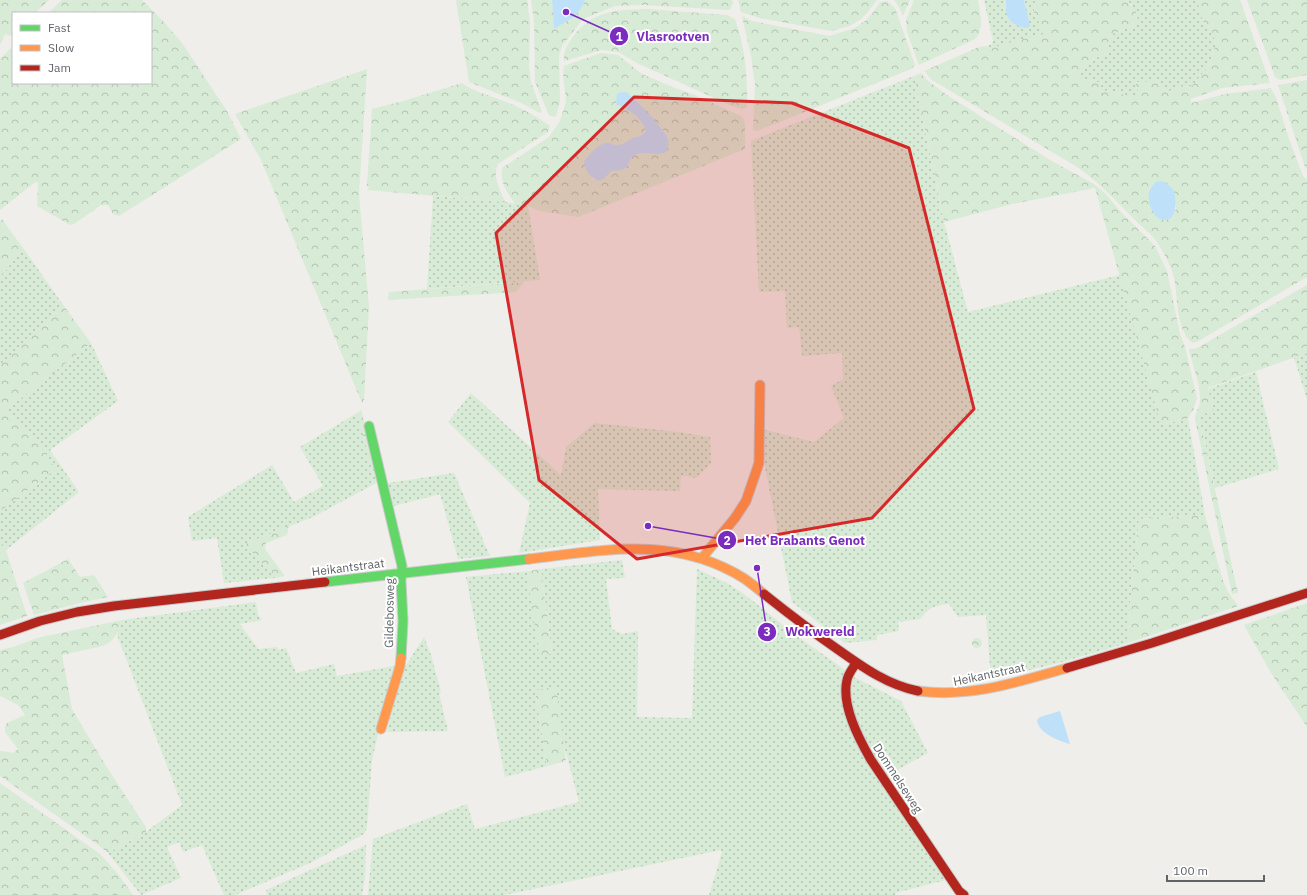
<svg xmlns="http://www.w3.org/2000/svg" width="1307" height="895" font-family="'IBM Plex Sans',sans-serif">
<defs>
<pattern id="grass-dots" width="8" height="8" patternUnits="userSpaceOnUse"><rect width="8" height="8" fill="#d8ebd6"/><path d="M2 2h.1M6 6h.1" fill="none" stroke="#b2c2b1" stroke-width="1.8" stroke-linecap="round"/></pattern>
<pattern id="forest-crowns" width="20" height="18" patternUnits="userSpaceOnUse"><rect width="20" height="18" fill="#d8ebd6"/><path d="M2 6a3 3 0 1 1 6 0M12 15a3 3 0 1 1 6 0" fill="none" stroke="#b2c2b1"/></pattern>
</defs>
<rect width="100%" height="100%" fill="#efeeea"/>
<path fill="url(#grass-dots)" d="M984,0H1006L1005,7L1009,20L1022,28L1026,6L1024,0H1035L1034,13L1045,34L1015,41L990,49L987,46L992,44L993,41Z
M1126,0H1197L1203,21L1211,30L1216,43L1209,66L1192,86L1179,87L1167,92L1137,82L1135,86L1138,89L1137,95L1129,96L1107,90L1101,95L1099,92L1102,83L1083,79L1079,73L1088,65L1091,60L1108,53V46L1112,34L1138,24L1132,5Z
M914,76L944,222L968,312L1120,275L1161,425L1188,418L1205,515L1139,519L1130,604L1128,643L1059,663L991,679L986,615L958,617L949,604C933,606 930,607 920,619L898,622L899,631L877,635V640L845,643L792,602L765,468V430L814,442L844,418L831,386L843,379L842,353L802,356L799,327L787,328L785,291L759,292L751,141Z
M433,196L505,202L528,206L540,280L427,289Z
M23,248L64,306L0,365V278Z
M91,343L118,401L50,450L79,492L6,550L0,540V511L55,470L42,449L5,411Z
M1307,353V399L1294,358Z
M1256,372L1279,469L1215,488L1199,417L1213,409L1208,389Z
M471,393L561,475L566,447L595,423L678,432L710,437L711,463L696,478L681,475L680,491L598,489L600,540L519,553L530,503L448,422Z
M357,413L370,459L374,458L380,481L313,517L247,543V545L275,578L224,583L217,538L192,541L188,517L272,465L294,502L323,486L300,447Z
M454,473L490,556L458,559L440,494L394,506L388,483Z
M622,560L625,578L606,579L612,629L622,634L638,631L637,717L692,718L697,569L727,583L744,594L797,636L845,670L842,687L847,712L946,880L895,893V895H709L722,852L721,850L504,895H368L373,839L467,804L475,829L579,802L565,749L535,691L547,766L505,777L466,577L529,571L527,573L552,653L541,569Z
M256,602L258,615L262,620L240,624L258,649L277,647L279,650L286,648L296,673L334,664L337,676L394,666L372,760L367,827L364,834L310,863L235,895H224L202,845L183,852L179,842L167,847L181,878L141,895L108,853L146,832L182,805L117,635L122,620Z
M424,637L431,655L441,692L439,693L448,731L387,732L401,673Z
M854,677L901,701L928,753L886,776C869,749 842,710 854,677Z
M366,845L365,877L362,895H267L266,890Z"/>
<path fill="url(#forest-crowns)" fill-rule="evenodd" d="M0,0H49L35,13H13V34L10,36L5,34L0,45Z
M62,0H142L163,21L182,43L227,111L241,139L119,216L113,214L108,205H101L74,224L70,225L37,206L38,184L37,182L34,183L0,210V59L13,46V83H151V13H48Z
M456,0H527L530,22L529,65L531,82L542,112L540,113L521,103L469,82Z
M531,0H552L554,28C569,19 578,18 585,0H732L733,3L730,10L643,5L615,6L583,19L562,46L559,55L560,102L556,116L554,117L549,115L535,82L534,22Z
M738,0H877L867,13L861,19L850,26L831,31L759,18L741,12Z
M894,0H910L903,16L899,7Z
M914,0H978C980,13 985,29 975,39L919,65L907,32L906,20Z
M1035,0H1126C1134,9 1138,11 1138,24L1112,34L1108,46V53L1091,60L1088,65L1079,73L1083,79L1102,83L1099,92L1101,95L1107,90L1129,96L1136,95L1138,89L1135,86L1137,82L1155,81L1162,83L1164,90L1167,92L1179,87L1192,86L1209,66L1216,43L1211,30L1203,21L1197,0H1240L1270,83L1222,88L1191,99V103L1225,94L1271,88L1276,98L1289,139L1303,176L1307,180V277L1197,342L1192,343C1173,325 1180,294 1172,271C1169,262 1163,252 1158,244C1153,235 1142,227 1135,220C1115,200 1100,183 1077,167L932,80L924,71L979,47L987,46L990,49L1015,41L1045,34L1034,13ZM1161,181L1165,183L1172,188L1176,209L1169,219Z
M1247,0H1307V75L1280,80L1275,77Z
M887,1L895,8L915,65L911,69L757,131L753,130L755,85L751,56L742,16L752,21L829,36L855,28L865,21L872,14L880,2Z
M647,9L727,15L735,19C745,47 748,79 747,108L742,109L734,107L639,64L618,52L602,50L564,61C563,51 567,46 572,38C593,10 614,10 647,9Z
M601,53L618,55L642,74L675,88L695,95L741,116L744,120L745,123V149L578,217L540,211L528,206L515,204C507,192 500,183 502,168L549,137L560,121L566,101L563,74L564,66ZM628,93L663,130L668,138L661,154C647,154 633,148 628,165L611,171L604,179L594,180L591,176L609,143C612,144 615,145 619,145C623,144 643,135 646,131C641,119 635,114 624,108Z
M367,69L359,194L369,307L364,400L362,403L261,160L235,114Z
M921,73L927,80L947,95L1050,160L1094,184L1105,193L1120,211L1155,246L1167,271L1180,334L1185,347L1197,398L1193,410L1188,418L1161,425L1095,188L1012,204L944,222L914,76Z
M1307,80V170L1305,167L1278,85Z
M462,83C473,91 485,94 498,99C516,105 535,115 550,126L548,132L498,164C492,177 500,189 505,202L367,190L370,187L367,186L372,109L403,101Z
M2,219L23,248L0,278V221Z
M524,282L516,292L388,300L389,292Z
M1307,285V353L1208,388L1213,409L1199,417L1238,593L1232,594L1195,419C1195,413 1200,407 1200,401C1201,385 1192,364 1189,349L1197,348Z
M64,306L91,343L5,411C15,420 54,458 55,470L0,511V365Z
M361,410L374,458L370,460L357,413Z
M1205,515L1222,578L1228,592L1238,606L1128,643L1130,604L1139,519Z
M289,526L287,535L266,543L265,549L285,576L275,578L246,545L247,543Z
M0,540L6,550L27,616L0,625Z
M68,559L80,577L94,575L108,597L76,604L34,615L23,583Z
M541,569L552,654L539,655L527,573L529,571Z
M1307,603V727L1271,673L1244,625Z
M122,620C118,632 115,641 103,646L62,655L72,709L106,766L146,827V832L108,853L98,845L0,776V751H2L13,753L18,749L5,732V727L7,723L25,715L18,705L0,696V650L13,647L37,638Z
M972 643a5 5 0 1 1 10 0a5 5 0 1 1-10 0Z
M556,687L566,761L547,766L535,690Z
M0,783L100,854L119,875L133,895H0Z"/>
<path fill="#bfe0f9" d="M552,0H585C578,18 569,19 554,29Z
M1006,0H1024L1030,25L1029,27C1024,29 1021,27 1016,25C1006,20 1005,11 1006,0Z
M621,92L628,93C637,102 666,130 668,139C669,144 668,148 666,152C656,157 644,150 635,155C628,158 630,169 621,170C618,171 615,170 611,171C604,179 601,185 591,176C586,171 585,167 584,161C590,155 595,147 603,144C608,141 613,145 618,145C623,145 625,142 629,140C635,137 641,137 646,131C640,115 630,112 616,103L617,94Z
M1161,181C1169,184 1174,188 1175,196C1176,203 1176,222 1164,220C1153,219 1147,202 1149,192C1150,189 1153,185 1156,182Z
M1060,711L1070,744C1059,741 1038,733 1037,720L1040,717Z"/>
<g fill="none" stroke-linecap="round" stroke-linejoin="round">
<defs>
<path id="fast" d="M369,426L402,566L401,581L403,621L401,658
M325,582L529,559"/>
<path id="slow" d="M702,558L735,518L746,501L759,463L760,385
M529,559C606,550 675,535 745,579C752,584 758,589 764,594
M918,691C971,698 1017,682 1067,668
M381,729L400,666L401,658"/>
<path id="jam" d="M764,594C789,614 814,633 840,651C864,668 888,685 918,691
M0,635L40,621L77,612L114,606L325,582
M856,663C853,668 848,674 847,680C841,705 859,739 871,760L959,891L964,895
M1067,668L1152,643L1307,593"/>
</defs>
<use href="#fast" stroke="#cacacb" stroke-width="11"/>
<use href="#slow" stroke="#cacacb" stroke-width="11"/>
<use href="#jam" stroke="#cacacb" stroke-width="11"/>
<use href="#fast" stroke="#63d668" stroke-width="9"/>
<use href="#slow" stroke="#ff974d" stroke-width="9"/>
<use href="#jam" stroke="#b3261e" stroke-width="9"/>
</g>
<path fill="#d62828" fill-opacity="0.2" stroke="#d62828" stroke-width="3" stroke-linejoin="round" d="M634,97L792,103L909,148L974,409L872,518L637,559L539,480L496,233Z"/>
<g text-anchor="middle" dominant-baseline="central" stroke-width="4" stroke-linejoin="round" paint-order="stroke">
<g font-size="12" fill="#5f6368" stroke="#fff">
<text transform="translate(348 567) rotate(-7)">Heikantstraat</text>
<text transform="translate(389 613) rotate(-89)">Gildebosweg</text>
<text transform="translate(989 674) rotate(-12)">Heikantstraat</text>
<text transform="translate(898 778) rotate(57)">Dommelseweg</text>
</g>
</g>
<path fill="none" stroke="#7b2cbf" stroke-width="1.5" d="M566 12L619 36M648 526L727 540M757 568L767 632"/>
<g fill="#7b2cbf" stroke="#fff" stroke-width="1.5">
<circle cx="566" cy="12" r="4"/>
<circle cx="648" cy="526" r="4"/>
<circle cx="757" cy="568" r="4"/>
<circle cx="619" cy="36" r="10"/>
<circle cx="727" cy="540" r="10"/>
<circle cx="767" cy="632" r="10"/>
</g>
<g font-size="12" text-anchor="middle" font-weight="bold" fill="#fff">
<text x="619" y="41">1</text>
<text x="727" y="545">2</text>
<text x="767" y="636">3</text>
</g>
<g font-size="13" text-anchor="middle" font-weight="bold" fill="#7b2cbf" stroke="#fff" stroke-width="4" stroke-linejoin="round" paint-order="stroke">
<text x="673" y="41">Vlasrootven</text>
<text x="805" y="545">Het Brabants Genot</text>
<text x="820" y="636">Wokwereld</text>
</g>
<rect x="12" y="12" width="140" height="72" fill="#ffffff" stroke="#bfc1c3"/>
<rect x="20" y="25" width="20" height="6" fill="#63d668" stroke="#bfc1c3"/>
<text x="48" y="32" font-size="12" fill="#5f6368">Fast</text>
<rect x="20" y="45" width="20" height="6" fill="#ff974d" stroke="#bfc1c3"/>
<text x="48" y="52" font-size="12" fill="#5f6368">Slow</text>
<rect x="20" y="65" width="20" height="6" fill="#b3261e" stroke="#bfc1c3"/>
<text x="48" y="72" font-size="12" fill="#5f6368">Jam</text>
<path d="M1167 875v6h97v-6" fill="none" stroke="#5f6368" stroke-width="2"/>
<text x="1173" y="875" font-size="12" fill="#5f6368" stroke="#ffffff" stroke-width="3" paint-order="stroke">100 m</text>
</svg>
